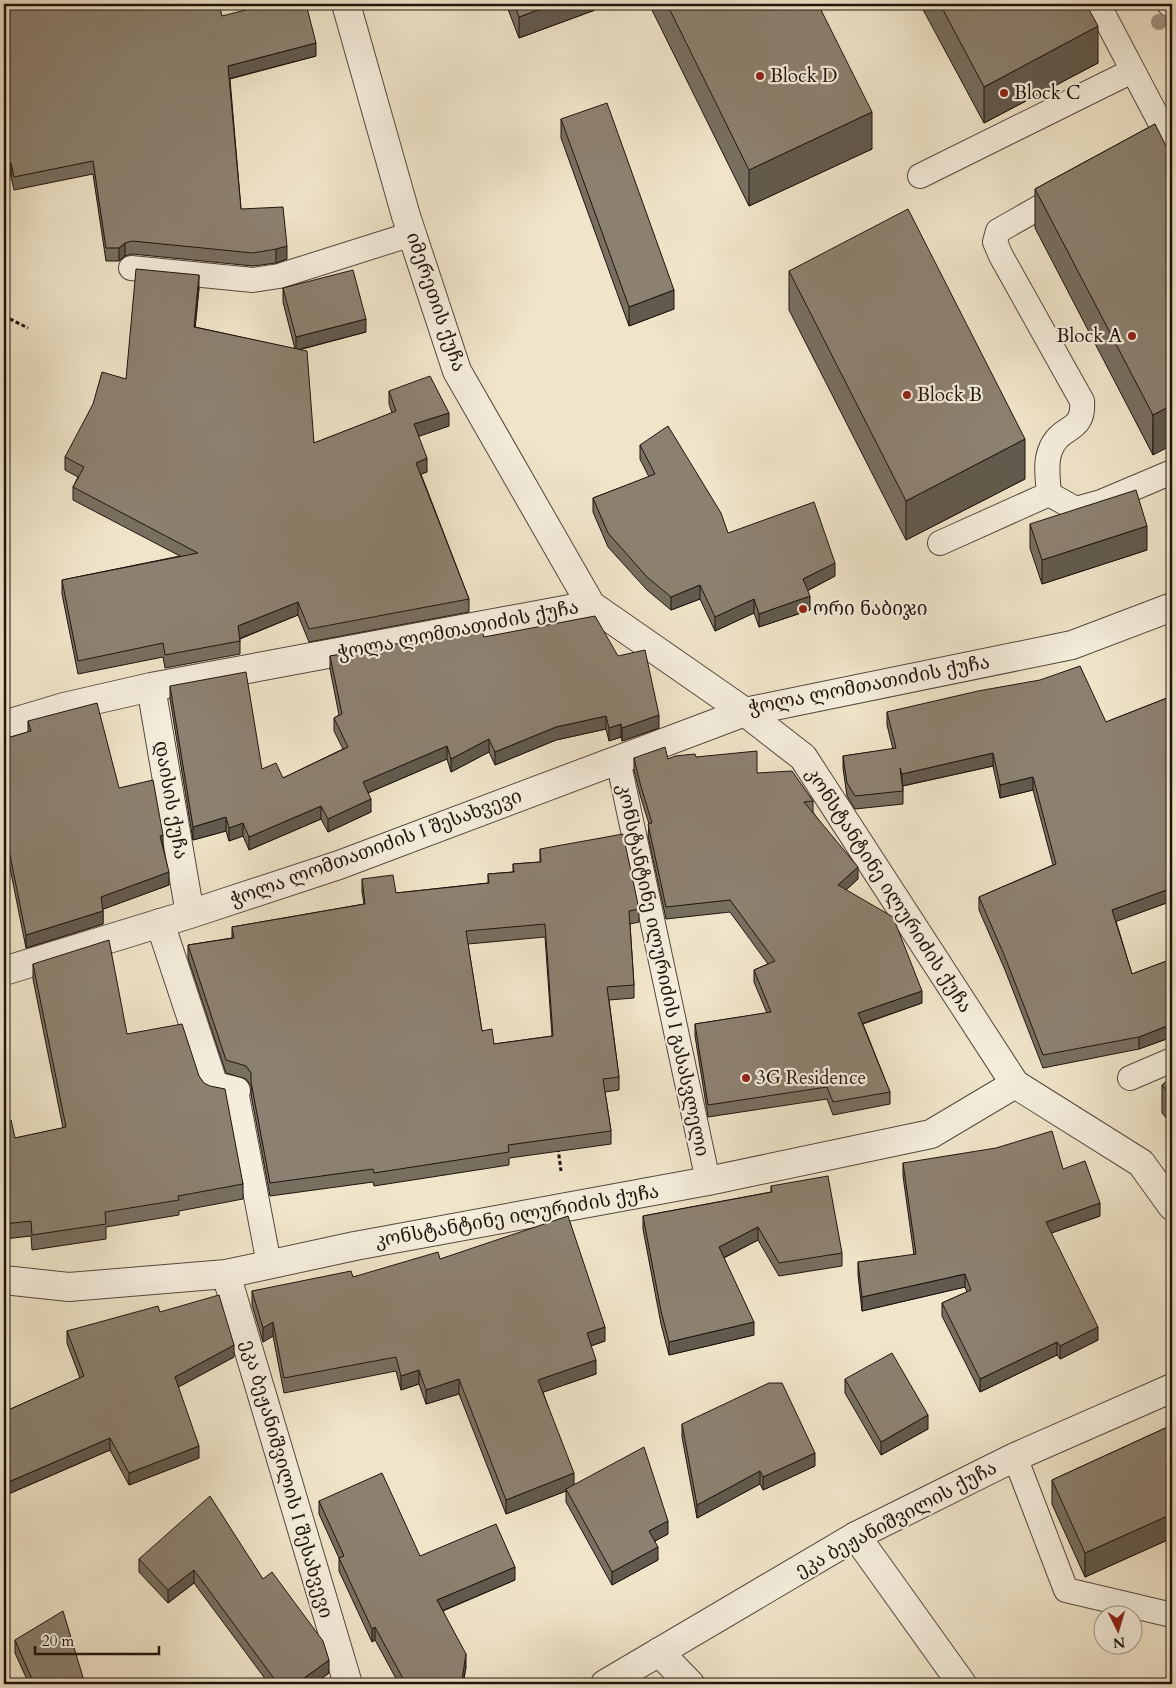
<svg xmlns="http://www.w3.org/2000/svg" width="1176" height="1688" font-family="Cardo,'Noto Serif Georgian',serif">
<rect width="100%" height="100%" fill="#f0e5ca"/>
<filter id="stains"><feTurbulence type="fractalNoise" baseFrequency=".004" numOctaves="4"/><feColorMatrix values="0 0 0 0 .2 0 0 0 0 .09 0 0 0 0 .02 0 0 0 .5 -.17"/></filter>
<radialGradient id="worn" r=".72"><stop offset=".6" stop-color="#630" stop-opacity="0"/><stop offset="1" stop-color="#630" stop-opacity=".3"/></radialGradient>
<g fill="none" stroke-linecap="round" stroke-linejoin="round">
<defs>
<path id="service" d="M1098,4L1172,145
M1169,4H1172
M1134,156L1168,137
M920,176L1132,71
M1063,194L998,231L995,242L1001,256L1082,401C1085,434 1059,424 1050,451C1045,464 1048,480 1049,494L1076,509L1101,502L1172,472
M131,268L253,280L279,276L412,234
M940,543L1049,494
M618,760L708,1181
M1130,1078L1172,1060
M236,1091L269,1264
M1015,1457L1066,1590L1172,1615"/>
<path id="pedestrian" d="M160,923L214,1086L236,1091"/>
<path id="minor" d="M346,4L406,216L457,371L591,605
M151,687L190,914
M4,725L64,707L151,687L591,605L745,712L1072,645L1172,607
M4,971L190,914L339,865L745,712L803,757L1015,1084L1141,1163L1172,1206
M226,1274L348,1684
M4,1280L69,1287L226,1274L355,1246L708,1181L931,1134L1015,1084
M856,1536L962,1684
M659,1652L690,1684"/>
<path id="tertiary" d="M605,1684L856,1536L1015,1457L1172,1388"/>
</defs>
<use href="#service" stroke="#53483d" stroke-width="26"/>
<use href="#pedestrian" stroke="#53483d" stroke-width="30"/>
<use href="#minor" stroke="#53483d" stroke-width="30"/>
<use href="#tertiary" stroke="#53483d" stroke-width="30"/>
<path stroke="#1f140e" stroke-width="3" stroke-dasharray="4 2.5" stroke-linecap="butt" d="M4,316L28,328
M558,1148L561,1171"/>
<use href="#service" stroke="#f5eedd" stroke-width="24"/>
<use href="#pedestrian" stroke="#f5eedd" stroke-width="28"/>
<use href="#minor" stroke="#f5eedd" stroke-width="28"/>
<use href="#tertiary" stroke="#f5eedd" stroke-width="28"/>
</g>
<circle fill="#9f9481" cx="1159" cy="22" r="8"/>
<path fill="#786f60" stroke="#1f140e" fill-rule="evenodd" d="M4,4L222,16L316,56L230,79L241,209L287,259L276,263L253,266L132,254L125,256L119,261H106L93,174L14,190L11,176Z
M506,4H595V10L519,38Z
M649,4H818L872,149L749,206Z
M920,4H1086L1098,63L984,123Z
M561,119L674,309L629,326L561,138Z
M1155,124L1153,455L1035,228V189Z
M789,271L1025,479L906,540L789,310Z
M199,288L195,327L295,349L283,302V288L366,332L299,350L314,443L392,413L389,404V391L449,426L418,436L427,472L421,474L469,599V612L309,642L298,615L240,639V654L165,668L163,657L78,674L62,594V580L180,556L73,500V487L78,477L65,470V457L126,379Z
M640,445L728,533L835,576L807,591L810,610L759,627L754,613L715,631L700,599L671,610L647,590L608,547L593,512V498L649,477L640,459Z
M1030,524L1147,550L1042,584L1030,548Z
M484,637L659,728L622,741L621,737L609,741L606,729L556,740L495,765L489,752L451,772L447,759L368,793L371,812L328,832L321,819L249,850L243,836L229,841L226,831L193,840L170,699V686L262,769L283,778L343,749L334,731V718L339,715L330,669V656Z
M1172,696V901L1116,921L1132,974L1172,959V1037L1139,1049L1043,1068L1005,970L979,910V897L1053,865L1033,790L1000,798L993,766L903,786V804L855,809L847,796L843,768V756L893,749L887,725V712L1106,722Z
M28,721L119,788L163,846L169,885L103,909V924L26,948L4,838V739L28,732Z
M696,757L757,773L813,801V812L858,879L846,890L922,1003L863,1024L890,1092V1104L833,1115L827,1099L708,1117L695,1036V1024L767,1013L754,982V970L768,964L730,912L666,919L648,836L649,824L640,795L634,770V758L668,759Z
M540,849L639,909V922L630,924L634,985V998L609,1000L619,1077V1090L605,1092L611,1131V1144L509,1158V1165L374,1186L373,1182L270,1196L251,1095V1086L246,1079L226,1073L188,958V945L232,938V927L364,904L362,892V879L396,893L488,883V874L513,872V864L540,862ZM545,937L552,1036L494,1044L482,1031L468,944Z
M33,964L127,1034L199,1076L243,1184V1199L179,1211V1215L106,1227V1239L32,1250L31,1236L4,1239V1121L15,1138L63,1128L33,979Z
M1172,1077V1125L1162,1113V1085Z
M903,1163L1063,1169L1100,1216L1051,1233L1098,1340L1060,1359L1057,1355L980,1392L942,1316V1303L967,1292L965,1287L862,1311L858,1275V1262L914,1255L903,1176Z
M771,1186L842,1253V1266L779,1276L758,1240L724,1258L754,1335L669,1355L661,1324L643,1229V1216L771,1192Z
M440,1259L605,1341L591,1346L596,1374L543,1392L574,1484L668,1534L655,1541L658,1560L612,1585L566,1502V1491L506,1514L459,1394L426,1404L419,1384L401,1390L396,1371L284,1393L273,1336L263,1342L252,1305V1291L353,1277Z
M160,1312L234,1357L178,1387L199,1458L129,1485L110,1450L6,1495V1502L4,1450V1412L80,1378L67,1343V1331Z
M845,1379L928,1429L881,1455L845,1393Z
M682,1424L815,1466L763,1490L760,1484L697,1518L682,1437Z
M1172,1425V1538L1085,1577L1052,1504V1480Z
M319,1501L420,1556L515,1580L443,1611L466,1667L463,1684H399L375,1640L372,1642L339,1571V1558L319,1514Z
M139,1559L263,1579L329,1673L314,1684H269L194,1583L168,1603L139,1572Z
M15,1640L85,1684H29L15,1653Z"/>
<path fill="#625a4e" stroke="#1f140e" d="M554,4H595V10L519,38V17Z
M1098,26V63L984,123V87Z
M316,43V56L228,79V66Z
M872,112V149L749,206V170Z
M11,163V176L4,178V165Z
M125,243V256L119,261V248Z
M287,246V259L276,263V249Z
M199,275V288L194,340V327Z
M674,290V309L629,326V307Z
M366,319V332L296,350V337Z
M1172,405V445L1153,455V415Z
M449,413V426L414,438V424Z
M1025,439V479L906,540V501Z
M427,458V472L416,476V463Z
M1147,526V550L1042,584V560Z
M835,563V576L803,593V579Z
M700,585V599L671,610V597Z
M810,596V610L759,627V614Z
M754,599V613L715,631V617Z
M298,602V615L238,639V626Z
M659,715V728L622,741V728Z
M606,716V729L556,740L495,765V752L556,727Z
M621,724V737L609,741V728Z
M489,739V752L451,772V759Z
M447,746V759L363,795V782Z
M993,753V766L902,786V774Z
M1033,777V790L1000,798V785Z
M371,799V812L328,832V819Z
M321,806V819L249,850V837Z
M226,817V831L193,840V827Z
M243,823V836L229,841V828Z
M163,835V848L160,836Z
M858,867V879L838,897V885Z
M169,872V885L101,910V897Z
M1172,888V901L1112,923V910Z
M103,911V924L26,948V935Z
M922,991V1003L858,1025V1013Z
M1172,1024V1037L1139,1049V1037Z
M1100,1203V1216L1046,1235V1222Z
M758,1227V1240L719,1260V1247Z
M965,1274V1287L862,1311V1297Z
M273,1322V1336L263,1342V1328Z
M754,1322V1335L669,1355V1342Z
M605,1327V1341L587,1347V1333Z
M1098,1327V1340L1060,1359V1346Z
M1057,1342V1355L980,1392V1379Z
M234,1345V1357L175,1389V1377Z
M596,1360V1374L538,1394V1380Z
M419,1370V1384L401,1390V1376Z
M459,1379V1394L426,1404V1390Z
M928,1415V1429L881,1455V1442Z
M110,1438V1450L6,1495V1502L4,1503V1484Z
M199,1446V1458L129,1485V1473Z
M815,1453V1466L763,1490V1477Z
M760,1471V1484L697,1518V1505Z
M574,1473V1488L566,1489V1491L506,1514V1500Z
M1172,1514V1538L1085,1577V1553Z
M668,1521V1534L649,1544V1531Z
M658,1547V1560L612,1585V1572Z
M515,1567V1580L437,1613V1600Z
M194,1570V1583L168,1603V1590Z
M375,1627V1640L372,1642V1629Z
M466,1654V1667L463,1684H454Z
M329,1660V1673L314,1684H296Z"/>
<path fill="#8c8170" stroke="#1f140e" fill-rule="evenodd" d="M4,4H219L222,16L269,4H306L316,43L228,66L241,209L283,207L287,246L276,249L253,253L132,241L125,243L119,248H106L93,161L14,177L11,163L4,165Z
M514,4H554L519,17Z
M667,4H818L872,112L749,170Z
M940,4H1086L1098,26L984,87Z
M607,103L674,290L629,307L561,119Z
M1155,124L1172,158V405L1153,415L1035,189Z
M908,209L1025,439L906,501L789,271Z
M136,269L199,275L194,327L307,351L314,443L396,411L389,391L430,376L449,413L414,424L427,458L416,463L469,599L309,629L298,602L238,626L240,641L165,655L163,643L78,661L62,580L198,553L73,487L84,467L65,457L93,404L102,372L126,379Z
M353,270L366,319L296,337L283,288Z
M668,426L721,513L728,533L814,502L835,563L803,579L810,596L759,614L754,599L715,617L700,585L671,597L647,577L608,533L593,498L655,474L640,445Z
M1136,490L1147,526L1042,560L1030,524Z
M595,616L618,656L645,650L659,715L622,728L621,724L609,728L606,716L556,727L495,752L489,739L451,759L447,746L363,782L371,799L328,819L321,806L249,837L243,823L229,828L226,817L193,827L170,686L246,672L262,769L276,763L283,778L348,747L334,718L342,714L330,656L481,628L484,637Z
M1080,666L1106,722L1172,696V888L1112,910L1132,974L1172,959V1024L1139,1037L1043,1055L1005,957L979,897L1056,864L1033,777L1000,785L993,753L902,774L900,768L903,791L855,796L847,783L843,756L896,748L887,712L978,691L1040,680Z
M97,703L119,788L153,780L163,835L160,836L169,872L101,897L103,911L26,935L4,825V739L31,731L28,721Z
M665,747L668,759L675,756L695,754L696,757L757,751V773L792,771L813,801L804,802L858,867L838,885L893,917L922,991L858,1013L890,1092L833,1102L827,1087L708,1105L695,1024L771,1012L754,970L775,961L730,900L666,907L648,824L652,823L640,783L634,758Z
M623,834L639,909L629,911L634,985L607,987L619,1077L603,1079L611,1131L508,1145L509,1152L374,1173L373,1169L270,1183L251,1082V1073L246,1066L226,1060L188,945L234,938L232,927L365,904L362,879L393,875L396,893L489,883L488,874L514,872L513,864L541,862L540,849ZM545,924L553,1036L494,1044L492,1029L482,1031L466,931Z
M109,940L127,1034L182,1024L199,1076L204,1083L210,1086L225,1089L243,1184L178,1196L179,1200L105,1212L106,1224L32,1235L31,1221L4,1224V1121L11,1120L15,1138L66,1127L33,964Z
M1172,1077V1097L1162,1085Z
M1052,1131L1063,1169L1085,1161L1100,1203L1046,1222L1098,1327L1060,1346L1057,1342L980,1379L942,1303L971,1290L965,1274L862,1297L858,1262L916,1254L903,1163L996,1148Z
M828,1176L842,1253L779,1263L758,1227L719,1247L754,1322L669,1342L661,1311L643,1216L772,1192L771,1186Z
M568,1216L605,1327L587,1333L596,1360L538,1380L574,1473L506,1500L459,1379L426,1390L419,1370L401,1376L396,1357L284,1378L273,1322L263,1328L252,1291L351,1271L353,1277L438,1252L440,1259Z
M219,1295L234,1345L175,1377L199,1446L129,1473L110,1438L4,1484V1450L9,1448L4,1437V1412L84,1376L67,1331L158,1306L160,1312Z
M892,1353L928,1415L881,1442L845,1379Z
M769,1383H782L815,1453L763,1477L760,1471L697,1505L682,1424Z
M1172,1425V1514L1085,1553L1052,1480Z
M644,1447L668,1521L649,1531L658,1547L612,1572L566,1489Z
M382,1473L420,1556L496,1524L515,1567L437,1600L466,1654L462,1680L454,1684H406L375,1627L372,1629L339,1558L344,1556L319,1501Z
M210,1496L263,1579L272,1572L323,1641L329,1660L296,1684H278L194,1570L168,1590L139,1559Z
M63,1611L85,1684H34L15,1640Z"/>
<g fill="#8f2418" stroke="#f5eedd" stroke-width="2">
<circle cx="760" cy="76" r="5"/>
<circle cx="1004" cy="93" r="5"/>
<circle cx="1132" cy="336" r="5"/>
<circle cx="907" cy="395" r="5"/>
<circle cx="803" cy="609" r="5"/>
<circle cx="746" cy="1078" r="5"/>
</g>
<g text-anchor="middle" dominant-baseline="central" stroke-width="4.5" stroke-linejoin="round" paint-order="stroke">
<g font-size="19" fill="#1f140e" stroke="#f5eedd" text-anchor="start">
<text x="770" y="76">Block D</text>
<text x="1014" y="93">Block C</text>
<text x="1122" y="336" text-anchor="end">Block A</text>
<text x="917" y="395">Block B</text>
<text x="813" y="609">ორი ნაბიჯი</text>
<text x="756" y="1078">3G Residence</text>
</g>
<g font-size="19" fill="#1f140e" stroke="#f5eedd">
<text transform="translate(436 302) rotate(71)">იმერეთის ქუჩა</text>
<text transform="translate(458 630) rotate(-11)">ჭოლა ლომთათიძის ქუჩა</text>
<text transform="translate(869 685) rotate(-11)">ჭოლა ლომთათიძის ქუჩა</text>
<text transform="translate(171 800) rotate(80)">დაისის ქუჩა</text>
<text transform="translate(376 848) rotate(-20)">ჭოლა ლომთათიძის I შესახვევი</text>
<text transform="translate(889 890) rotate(57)">კონსტანტინე ილურიძის ქუჩა</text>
<text transform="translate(663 970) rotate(78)">კონსტანტინე ილურიძის I გასასვლელი</text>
<text transform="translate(517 1216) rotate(-10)">კონსტანტინე ილურიძის ქუჩა</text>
<text transform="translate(287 1479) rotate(74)">ეკა ბეჟანიშვილის I შესახვევი</text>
<text transform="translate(896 1519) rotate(-28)">ეკა ბეჟანიშვილის ქუჩა</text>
</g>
</g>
<rect width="1176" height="1688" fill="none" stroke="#f0e5ca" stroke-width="20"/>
<rect x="5" y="5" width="1166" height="1678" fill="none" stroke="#1f140e" stroke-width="2.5"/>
<rect x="10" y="10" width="1156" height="1668" fill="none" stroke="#1f140e"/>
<g transform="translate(1118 1630) rotate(175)"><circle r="24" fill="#f5eedd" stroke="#9f978a"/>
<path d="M0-4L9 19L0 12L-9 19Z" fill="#8f2418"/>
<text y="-8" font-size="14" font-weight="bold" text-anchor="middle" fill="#1f140e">N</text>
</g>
<path d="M35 1646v8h124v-8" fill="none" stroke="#1f140e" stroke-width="2.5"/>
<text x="42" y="1646" font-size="15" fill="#1f140e" stroke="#f5eedd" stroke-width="4" paint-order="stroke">20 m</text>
<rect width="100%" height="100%" filter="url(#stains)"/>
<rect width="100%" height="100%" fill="url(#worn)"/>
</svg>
